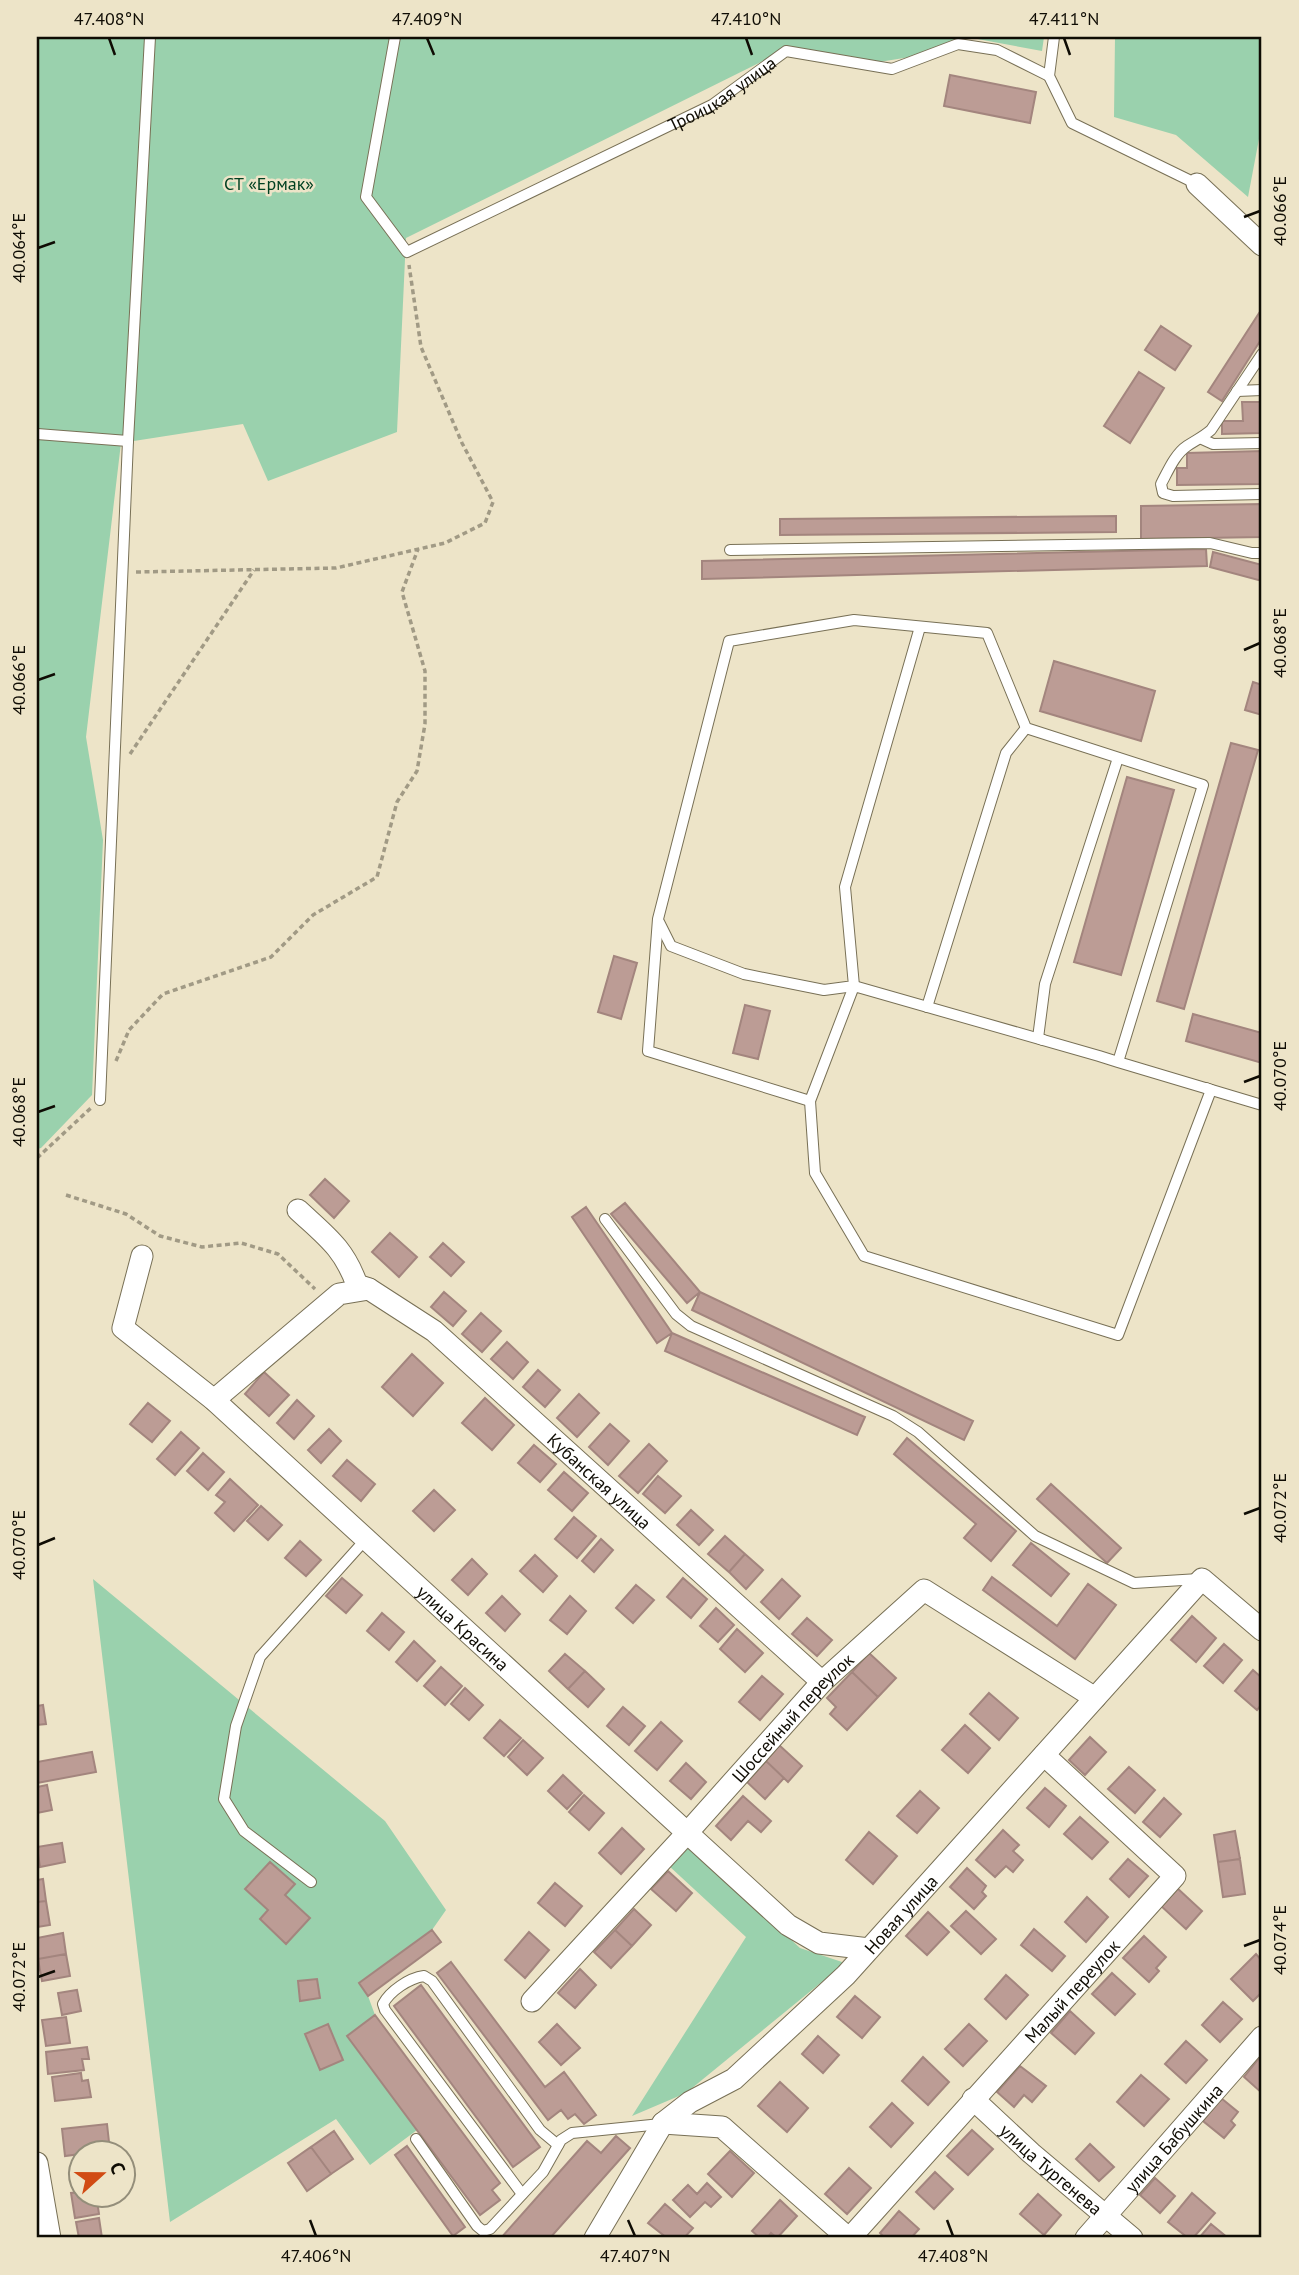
<svg xmlns="http://www.w3.org/2000/svg" width="1299" height="2275" font-family="'PT Sans',sans-serif">
<rect width="100%" height="100%" fill="#ede4c8"/>
<path fill="#9ad1ad" d="M37,37H1044L1042,51L972,38L910,57L873,63L779,53L406,238L397,432L268,481L243,424L121,443L86,737L103,840L92,1095L41,1148L37,1149Z
M1115,37H1262V123L1248,197L1176,135L1114,117Z
M93,1579L385,1821L446,1910L432,1930L359,1983L368,1996L375,2015L347,2036L417,2130L370,2165L336,2119L170,2222Z
M688,1844L800,1948L845,1963L686,2093L632,2116L746,1937L668,1865Z"/>
<path fill="#bc9c95" stroke="#a3857e" stroke-width="2" d="M950,75L1036,92L1030,123L944,106Z
M1261,310L1262,311V338L1222,401L1208,392Z
M1161,326L1191,346L1175,370L1145,350Z
M1139,372L1164,388L1130,443L1104,426Z
M1242,402H1262V433L1222,434V421H1243Z
M1262,451V484L1177,485V468H1187V453Z
M1262,504V537L1141,539V506Z
M1116,516V532L780,535V519Z
M1206,549L1207,566L702,579V561Z
M1213,552L1262,565V581L1210,567Z
M1054,661L1155,691L1141,741L1040,711Z
M1253,682L1262,685V715L1245,710Z
M1231,743L1258,750L1184,1009L1157,1001Z
M1127,777L1174,790L1121,975L1074,962Z
M614,956L637,963L621,1019L598,1012Z
M745,1005L770,1011L758,1059L733,1053Z
M1193,1014L1262,1033V1063L1186,1041Z
M325,1179L349,1201L334,1218L310,1195Z
M625,1203L700,1292L687,1303L611,1214Z
M586,1207L672,1333L657,1343L572,1217Z
M390,1233L417,1257L399,1277L372,1252Z
M443,1243L464,1262L451,1276L430,1257Z
M444,1292L466,1311L453,1326L431,1307Z
M700,1292L973,1421L964,1440L692,1310Z
M481,1313L501,1331L482,1352L462,1334Z
M672,1333L865,1417L857,1435L665,1351Z
M507,1342L528,1362L513,1379L491,1359Z
M412,1354L443,1383L413,1416L382,1387Z
M538,1370L560,1390L545,1407L523,1387Z
M264,1372L289,1395L269,1416L245,1394Z
M579,1394L599,1413L577,1437L557,1418Z
M485,1398L514,1425L492,1450L462,1423Z
M297,1400L314,1416L294,1439L277,1423Z
M148,1403L170,1421L152,1442L130,1424Z
M610,1424L629,1441L608,1465L589,1447Z
M329,1429L341,1441L321,1463L308,1450Z
M181,1432L199,1448L175,1475L157,1459Z
M907,1438L1016,1531L991,1561L964,1538L976,1524L894,1454Z
M649,1444L667,1461L638,1493L619,1476Z
M534,1445L556,1464L540,1482L518,1463Z
M203,1453L224,1472L208,1490L187,1471Z
M347,1460L375,1484L361,1501L333,1476Z
M564,1472L588,1493L572,1511L548,1490Z
M658,1476L681,1496L665,1513L643,1494Z
M230,1479L258,1505L234,1531L215,1513L225,1502L216,1495Z
M1051,1484L1121,1548L1107,1563L1037,1499Z
M434,1490L455,1510L434,1531L413,1511Z
M261,1506L282,1525L268,1540L247,1521Z
M691,1510L713,1530L699,1545L677,1525Z
M574,1517L596,1536L577,1558L555,1539Z
M725,1536L745,1554L729,1572L708,1554Z
M601,1539L613,1550L594,1572L582,1561Z
M300,1541L321,1560L306,1576L285,1558Z
M1031,1543L1069,1574L1051,1596L1013,1565Z
M745,1554L763,1570L746,1589L729,1572Z
M535,1555L557,1576L543,1592L520,1571Z
M472,1559L487,1574L468,1595L452,1580Z
M992,1577L1057,1626L1088,1584L1116,1605L1075,1659L983,1590Z
M342,1578L362,1595L346,1613L326,1596Z
M683,1578L707,1599L691,1618L667,1597Z
M782,1579L800,1596L779,1619L761,1602Z
M636,1585L654,1600L633,1623L616,1608Z
M502,1596L520,1614L505,1631L486,1613Z
M570,1596L586,1611L567,1634L550,1620Z
M716,1608L734,1625L718,1642L700,1626Z
M382,1613L404,1632L389,1650L367,1631Z
M1192,1616L1216,1638L1196,1662L1171,1640Z
M807,1618L832,1640L817,1656L792,1634Z
M737,1629L763,1653L745,1672L720,1649Z
M414,1641L435,1661L417,1681L396,1662Z
M1224,1644L1242,1660L1223,1683L1204,1666Z
M869,1653L896,1678L878,1697L852,1672Z
M565,1654L585,1671L568,1689L549,1671Z
M441,1667L462,1686L445,1705L424,1686Z
M1253,1670L1262,1678V1704L1257,1710L1235,1691Z
M585,1671L604,1689L588,1707L568,1689Z
M852,1672L878,1697L847,1730L830,1714L836,1707L827,1698Z
M762,1676L783,1694L760,1720L739,1702Z
M465,1688L483,1705L469,1720L451,1704Z
M989,1693L1018,1718L999,1740L970,1714Z
M43,1705L46,1724L37,1725V1706Z
M623,1707L645,1726L629,1745L607,1726Z
M500,1720L521,1738L504,1756L484,1738Z
M661,1722L682,1741L657,1770L635,1751Z
M965,1725L990,1748L968,1773L942,1750Z
M1090,1737L1106,1752L1085,1775L1069,1760Z
M523,1740L543,1758L527,1775L508,1757Z
M779,1745L802,1766L788,1782L766,1761Z
M92,1752L96,1772L37,1783V1762Z
M766,1761L784,1778L765,1799L747,1782Z
M686,1763L706,1782L691,1799L670,1781Z
M1129,1767L1155,1790L1135,1813L1108,1789Z
M563,1775L582,1793L567,1809L548,1791Z
M47,1785L52,1810L37,1813V1787Z
M1045,1788L1066,1806L1049,1827L1027,1808Z
M920,1791L939,1808L917,1833L897,1816Z
M584,1795L604,1813L589,1830L569,1812Z
M743,1796L771,1821L761,1832L748,1821L731,1840L716,1826Z
M1164,1798L1181,1814L1160,1837L1143,1822Z
M1080,1817L1108,1842L1092,1859L1064,1834Z
M622,1828L644,1849L621,1874L599,1853Z
M1003,1830L1019,1845L1013,1851L1023,1860L1013,1872L1006,1866L995,1877L976,1860Z
M1235,1831L1240,1859L1218,1862L1214,1835Z
M869,1832L897,1856L873,1884L846,1860Z
M62,1843L65,1862L40,1867L37,1847Z
M1128,1859L1148,1876L1129,1897L1110,1879Z
M1240,1859L1245,1894L1223,1897L1218,1862Z
M270,1862L295,1884L285,1895L310,1918L286,1944L260,1919L268,1910L245,1889Z
M967,1868L986,1886L982,1892L986,1896L974,1909L950,1887Z
M668,1871L692,1893L676,1911L651,1889Z
M43,1879L46,1901L37,1902V1880Z
M555,1883L582,1906L565,1926L538,1903Z
M1176,1887L1202,1911L1186,1929L1160,1905Z
M1087,1897L1108,1917L1086,1942L1065,1922Z
M46,1901L50,1925L37,1927V1902Z
M634,1909L651,1925L632,1946L615,1930Z
M966,1911L996,1939L981,1954L951,1926Z
M928,1912L949,1932L927,1955L906,1936Z
M1034,1929L1065,1956L1052,1971L1021,1945Z
M432,1930L441,1942L368,1996L359,1983Z
M615,1930L632,1946L611,1968L594,1952Z
M529,1932L549,1950L525,1978L505,1960Z
M63,1933L66,1954L38,1959L37,1938Z
M1144,1936L1166,1957L1156,1968L1159,1971L1149,1982L1123,1958Z
M66,1954L70,1976L42,1981L38,1959Z
M1256,1954L1262,1961V1992L1253,2001L1231,1979Z
M451,1962L545,2087L564,2072L596,2115L584,2124L575,2114L568,2119L561,2110L548,2120L437,1973Z
M580,1969L596,1985L575,2008L558,1993Z
M1112,1973L1135,1994L1115,2015L1092,1994Z
M1006,1975L1028,1995L1006,2019L985,1999Z
M317,1979L320,1998L300,2001L298,1981Z
M421,1985L540,2147L513,2167L394,2006Z
M77,1990L81,2011L62,2015L58,1993Z
M855,1996L880,2017L862,2038L837,2017Z
M1223,2002L1242,2019L1220,2042L1202,2025Z
M1070,2011L1094,2033L1075,2054L1051,2033Z
M375,2015L500,2183L492,2190L500,2200L480,2215L347,2036Z
M66,2017L70,2043L46,2046L42,2020Z
M328,2024L343,2060L320,2070L305,2034Z
M557,2024L580,2048L561,2065L539,2042Z
M969,2024L987,2041L963,2066L945,2049Z
M818,2036L839,2055L823,2073L802,2054Z
M1186,2041L1207,2060L1186,2083L1165,2064Z
M87,2047L89,2059H82L84,2070L48,2074L46,2052Z
M923,2057L949,2082L928,2105L902,2081Z
M1260,2057L1262,2059V2093L1244,2077Z
M1020,2066L1046,2086L1032,2102L1024,2095L1014,2107L997,2092Z
M81,2073L82,2081L88,2080L91,2097L55,2101L52,2077Z
M1141,2075L1169,2099L1144,2126L1117,2102Z
M780,2082L808,2108L787,2132L758,2106Z
M1221,2098L1238,2112L1231,2121L1235,2125L1224,2138L1203,2121Z
M892,2103L913,2123L891,2147L870,2127Z
M107,2124L110,2151L80,2152V2154L65,2156L62,2129Z
M972,2130L993,2149L968,2175L947,2156Z
M334,2131L353,2159L331,2174L311,2147Z
M616,2136L630,2148L550,2238H501L587,2141L601,2153Z
M1090,2144L1114,2167L1099,2181L1076,2159Z
M407,2146L465,2227L453,2236L395,2155Z
M311,2147L331,2174L307,2191L288,2163Z
M730,2151L754,2173L732,2197L708,2174Z
M849,2168L871,2188L847,2214L825,2194Z
M935,2172L953,2189L934,2209L916,2192Z
M1155,2178L1175,2196L1160,2213L1140,2195Z
M707,2183L721,2197L711,2207L705,2202L690,2217L673,2200L688,2185L697,2194Z
M80,2192V2194H96L99,2214L75,2218L71,2193Z
M1192,2193L1215,2213L1193,2238H1188L1168,2222Z
M1038,2194L1061,2215L1044,2235L1020,2214Z
M780,2200L797,2216L777,2238L771,2233L767,2238H760L752,2231Z
M665,2204L693,2228L684,2238H667L648,2223Z
M899,2211L919,2229L911,2238H885L880,2233Z
M99,2218L102,2238H79L76,2222Z
M1211,2224L1228,2238H1199Z"/>
<g fill="none" stroke-linecap="round" stroke-linejoin="round">
<defs>
<g id="service">
<path id="s1" d="M395,37L366,197L407,252L712,105L786,51L892,69L958,44L997,50L1049,76"/>
<path d="M1054,37L1049,76L1072,123L1197,184"/>
<path d="M1262,354L1211,430C1203,437 1196,440 1187,446C1175,454 1168,471 1161,484L1163,493L1173,496L1262,494"/>
<path d="M1237,391L1262,390"/>
<path d="M37,434L128,441"/>
<path d="M1202,439L1213,444L1262,443"/>
<path d="M730,550L1210,543L1252,553H1262"/>
<path d="M659,922L671,946L744,974L824,990L854,986L845,887L920,627"/>
<path d="M927,1007L1006,753L1026,728"/>
<path d="M1043,1040L1038,1038L1045,984L1118,758"/>
<path d="M1118,1062L1203,785L1026,728L987,633L854,620L729,641L658,919L648,1051L810,1101L854,986L1099,1056L1118,1062L1262,1105"/>
<path d="M100,1100L128,441L150,37"/>
<path d="M810,1101L815,1173L864,1256L1118,1335L1211,1090L1206,1088"/>
<path d="M605,1219L676,1314L691,1326L893,1416L918,1432L1035,1536L1134,1583L1199,1579"/>
<path d="M311,1882L244,1831L224,1799L236,1726L260,1657L366,1539"/>
<path d="M416,2139L477,2226L483,2231L490,2229L543,2172L561,2140L572,2133L661,2124"/>
<path d="M522,2194L385,2010L383,2004C390,1991 409,1978 424,1976L432,1981L540,2130L558,2145"/>
</g>
<g id="minor">
<path d="M1197,184L1262,245"/>
<path id="s2" d="M298,1210C326,1236 344,1248 357,1285L369,1289L434,1331L822,1682"/>
<path id="s3" d="M142,1256L123,1328L214,1400L788,1925L819,1943L869,1949"/>
<path d="M214,1400L339,1294L369,1289"/>
<path id="s4" d="M532,2001L688,1832L822,1682L924,1590L1095,1698"/>
<path id="s5" d="M973,2099L1031,2153L1132,2238"/>
<path d="M663,2123L722,2127L848,2238"/>
<path d="M37,2163L50,2238"/>
<path id="s6" d="M595,2238L663,2123L690,2102L734,2079L846,1975L1202,1579L1262,1630"/>
<path id="s7" d="M850,2238L1175,1876L1044,1755"/>
<path id="s8" d="M1086,2238L1262,2037"/>
</g>
</defs>
<use href="#service" stroke="#787056" stroke-width="12"/>
<use href="#minor" stroke="#787056" stroke-width="23"/>
<path stroke="#a19a85" stroke-width="3.5" stroke-dasharray="5 3.5" stroke-linecap="butt" d="M136,572L336,568L445,543L485,523L493,502L462,443L421,347L409,265
M130,754L254,570
M116,1061L129,1030L163,994L271,957L313,915L377,877L397,802L417,771L425,724V671L402,592L418,549
M37,1158L92,1107
M66,1195L126,1214L160,1236L202,1247L241,1243L278,1254L315,1289"/>
<use href="#service" stroke="#fff" stroke-width="10"/>
<use href="#minor" stroke="#fff" stroke-width="21"/>
</g>
<path fill="none" stroke="#0f0c04" stroke-width="2.5" d="M109,38L115,55M427,38L434,55M746,38L752,55M1064,38L1070,55M1244,217L1260,211M38,248L55,242M1244,650L1260,643M38,680L55,674M1244,1082L1260,1076M38,1112L55,1106M1244,1514L1260,1508M38,1545L55,1538M1244,1946L1260,1940M38,1977L55,1971M310,2220L316,2236M628,2220L635,2236M947,2220L953,2236"/>
<g text-anchor="middle" dominant-baseline="central" stroke-width="5" stroke-linejoin="round" paint-order="stroke">
<g font-size="18" fill="#0f0c04" stroke="#ede4c8">
<text stroke="none"><textPath href="#s1" startOffset="584">Троицкая улица</textPath></text>
<text stroke="none"><textPath href="#s2" startOffset="410">Кубанская улица</textPath></text>
<text stroke="none"><textPath href="#s3" startOffset="528">улица Красина</textPath></text>
<text stroke="none"><textPath href="#s4" startOffset="385">Шоссейный переулок</textPath></text>
<text stroke="none"><textPath href="#s6" startOffset="452">Новая улица</textPath></text>
<text stroke="none"><textPath href="#s7" startOffset="332">Малый переулок</textPath></text>
<text stroke="none"><textPath href="#s8" startOffset="133">улица Бабушкина</textPath></text>
<text stroke="none"><textPath href="#s5" startOffset="105">улица Тургенева</textPath></text>
</g>
<g font-size="18" fill="#004122" stroke="#ede4c8">
<text x="269" y="183">СТ «Ермак»</text>
</g>
</g>
<rect width="1299" height="2275" fill="none" stroke="#ede4c8" stroke-width="77"/>
<g transform="translate(102 2174) rotate(69)"><circle r="33" fill="#ede4c8" stroke="#948e7a" stroke-width="2"/>
<path d="M0-5L12 26L0 18L-12 26Z" fill="#d14b14"/>
<text y="-10" font-size="19" font-weight="bold" text-anchor="middle" fill="#0f0c04">С</text>
</g>
<rect x="38" y="38" width="1222" height="2198" fill="none" stroke="#0f0c04" stroke-width="2.5"/>
<g font-size="18" text-anchor="middle" fill="#0f0c04">
<text x="109" y="25">47.408°N</text>
<text x="427" y="25">47.409°N</text>
<text x="746" y="25">47.410°N</text>
<text x="1064" y="25">47.411°N</text>
<text transform="translate(1280 211) rotate(-90)" y="6">40.066°E</text>
<text transform="translate(19 248) rotate(-90)" y="6">40.064°E</text>
<text transform="translate(1280 643) rotate(-90)" y="6">40.068°E</text>
<text transform="translate(19 680) rotate(-90)" y="6">40.066°E</text>
<text transform="translate(1280 1076) rotate(-90)" y="6">40.070°E</text>
<text transform="translate(19 1112) rotate(-90)" y="6">40.068°E</text>
<text transform="translate(1280 1508) rotate(-90)" y="6">40.072°E</text>
<text transform="translate(19 1545) rotate(-90)" y="6">40.070°E</text>
<text transform="translate(1280 1940) rotate(-90)" y="6">40.074°E</text>
<text transform="translate(19 1977) rotate(-90)" y="6">40.072°E</text>
<text x="316" y="2262">47.406°N</text>
<text x="635" y="2262">47.407°N</text>
<text x="953" y="2262">47.408°N</text>
</g>
</svg>
